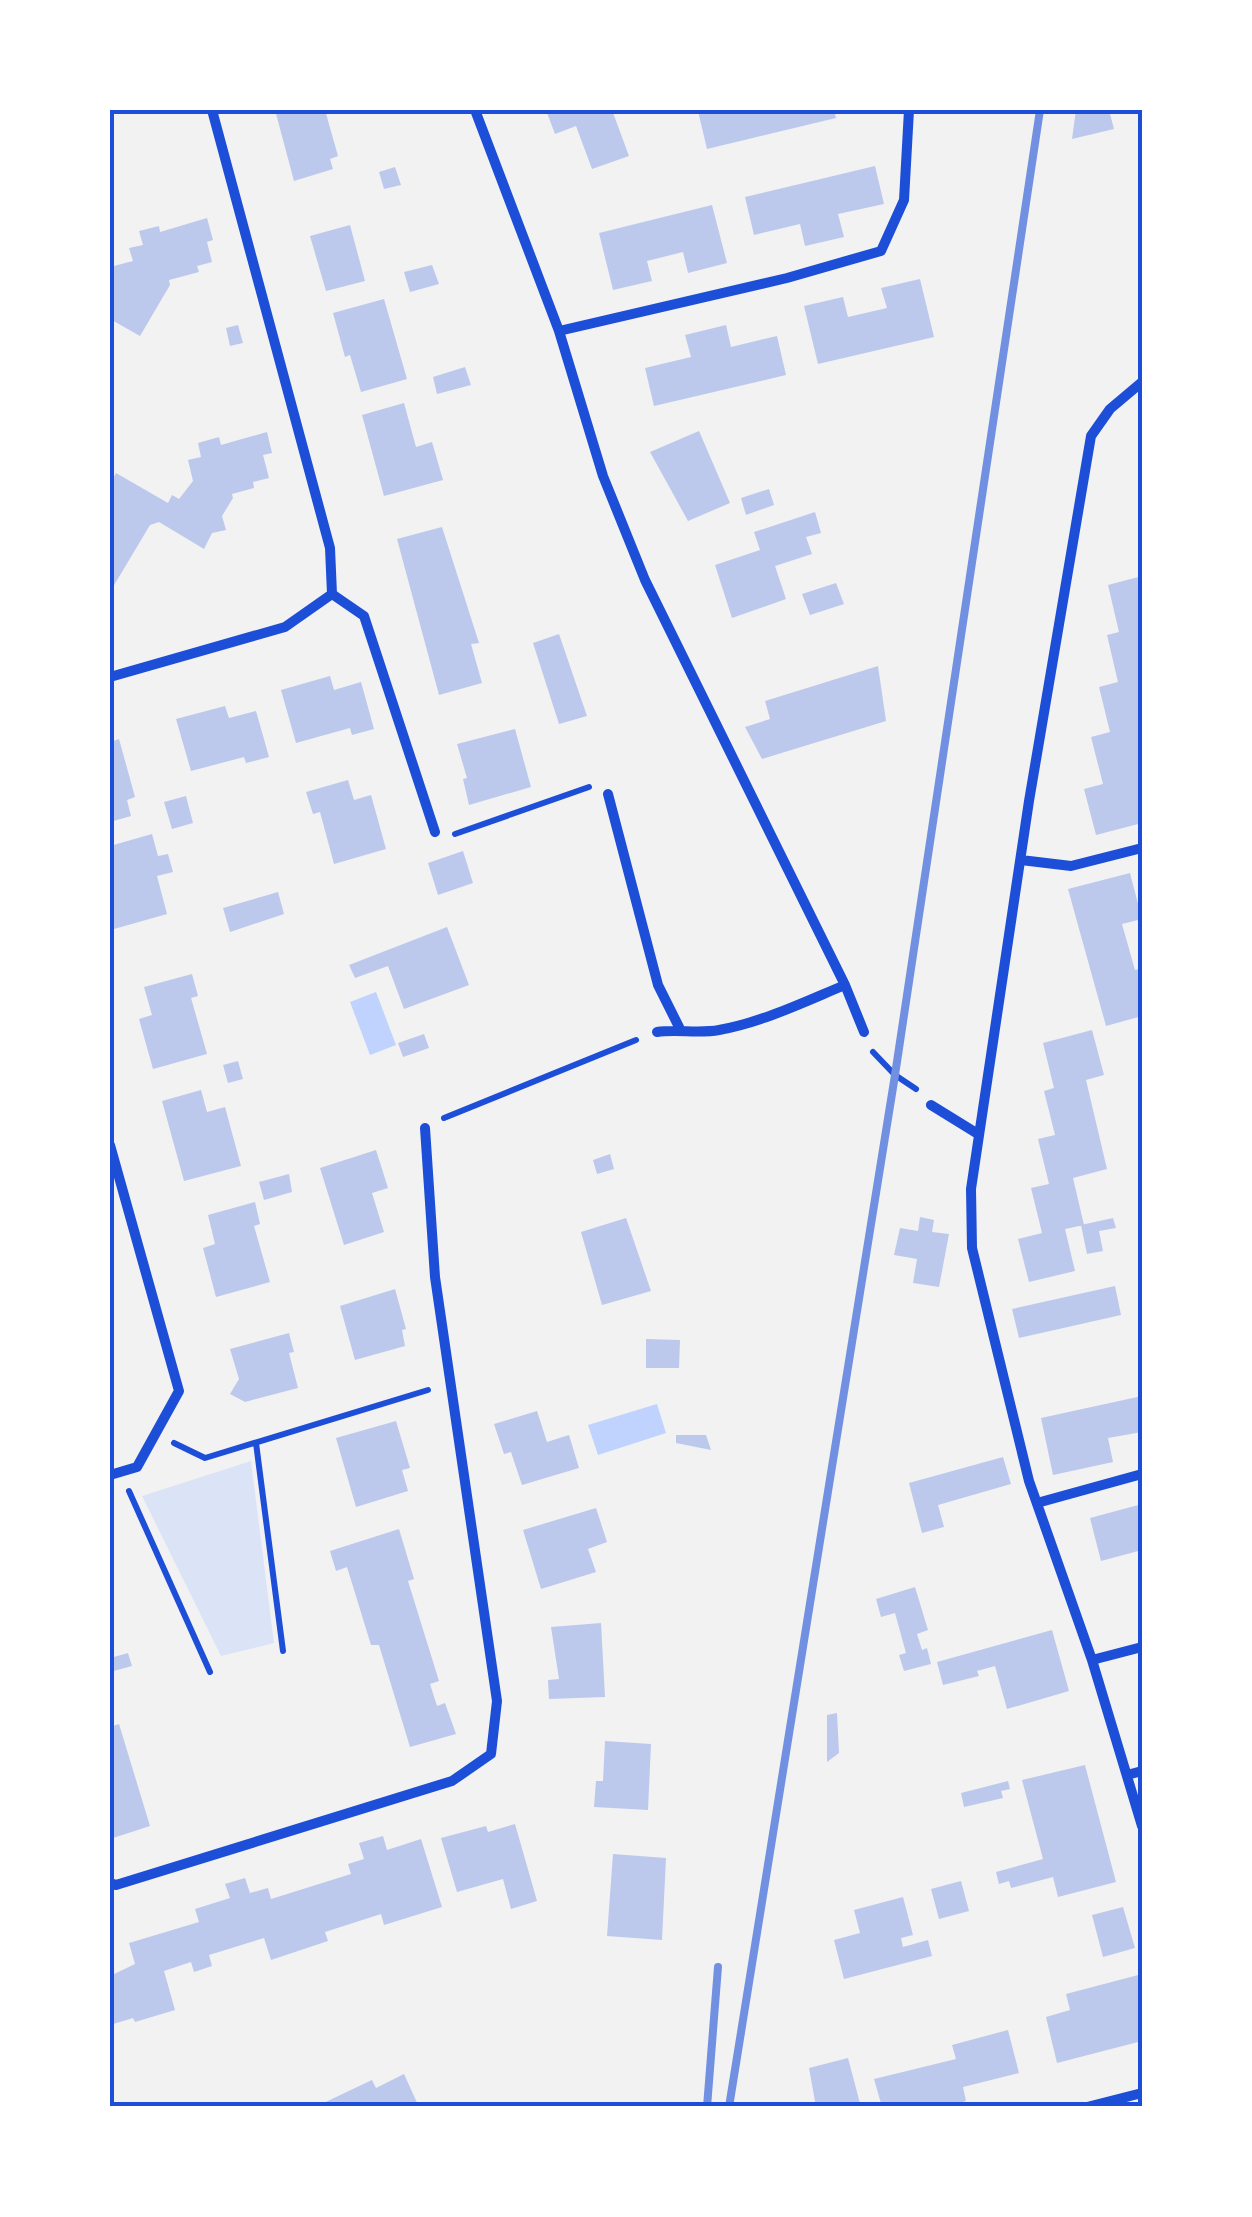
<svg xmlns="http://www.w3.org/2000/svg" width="1252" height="2217" font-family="Poppins,sans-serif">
<rect width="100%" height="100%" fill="#f2f2f2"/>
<path fill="#dbe4f7" d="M251,1461L274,1643L221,1656L142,1496Z"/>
<path fill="#bfd3fe" d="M376,992L396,1045L370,1055L350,1002Z
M657,1404L666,1433L598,1455L588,1425Z"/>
<path fill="#bdc9ec" d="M275,110H325L338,156L330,159L333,169L294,181Z
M546,110H612L629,156L592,169L576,126L555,134Z
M834,110L836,118L707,149L698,111Z
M1076,110H1109L1114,129L1072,139Z
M875,166L884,204L838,214L844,237L805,246L800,224L754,235L745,197Z
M395,167L401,185L384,189L379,172Z
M712,205L727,263L688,273L683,252L647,261L652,281L613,290L599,233Z
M207,218L213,240L207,242L212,262L197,266L199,272L169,280L170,285L140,336L110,319V267L133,261L129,248L143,245L139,231L159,226L160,232Z
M350,225L365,281L326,291L310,236Z
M432,265L439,284L410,292L404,272Z
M920,279L934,337L818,364L804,306L843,297L848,317L887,308L881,288Z
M384,299L407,379L361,392L350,355L345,357L333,313Z
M238,325L243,343L230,346L226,328Z
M726,325L731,347L777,336L786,375L654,406L645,368L691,357L685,335Z
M465,367L471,385L437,394L433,377Z
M404,403L416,447L432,442L443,480L384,496L362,415Z
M699,431L730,503L688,521L650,452Z
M267,432L272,453L263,455L269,478L253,482L254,488L232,494L233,498L222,516L226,530L212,533L204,549L159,522L150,525L110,592V493L114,487L110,484L116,473L168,503L172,495L179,499L193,481L188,460L201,457L198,443L219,437L221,445Z
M769,489L774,505L746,515L741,498Z
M815,512L821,533L806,537L812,554L775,566L786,599L732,618L715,565L760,550L754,532Z
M442,527L479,643L471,644L482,683L439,695L397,539Z
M1142,576V823L1096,835L1084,789L1103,784L1091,737L1110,732L1099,687L1118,682L1107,635L1119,632L1108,585Z
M836,583L844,604L810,615L802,594Z
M559,634L587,716L559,724L533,643Z
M878,666L886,721L762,759L745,727L770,719L765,701Z
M330,676L334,690L361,682L374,729L352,735L350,728L296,743L281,690Z
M225,706L229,718L256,711L269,757L246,763L244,757L191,771L176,719Z
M515,729L531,787L469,805L463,779L467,778L457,744Z
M119,739L135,797L127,800L131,816L110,822V742Z
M348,780L354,800L371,795L386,849L334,864L320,812L313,814L306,792Z
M186,796L193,823L172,829L164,802Z
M152,834L158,856L168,854L173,872L157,876L167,914L114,929L110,915V876L113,875L110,846Z
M463,851L473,883L438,895L428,863Z
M1130,873L1142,919L1122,924L1135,970L1142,968V1016L1106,1026L1068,889Z
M278,892L284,914L230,932L223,908Z
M447,927L469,985L404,1009L388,966L355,978L349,965Z
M192,974L198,996L191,998L207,1054L153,1069L139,1019L152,1015L144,987Z
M1092,1030L1104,1075L1086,1080L1107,1169L1073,1178L1084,1225L1065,1229L1075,1271L1029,1282L1018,1239L1042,1233L1031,1188L1049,1184L1038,1139L1055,1135L1044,1091L1054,1088L1043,1043Z
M424,1034L429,1048L403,1057L398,1043Z
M238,1061L243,1079L228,1083L223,1065Z
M201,1090L207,1112L225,1107L241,1166L184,1181L162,1101Z
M376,1150L388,1188L372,1193L384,1232L344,1245L320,1168Z
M610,1154L614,1169L597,1174L593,1160Z
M289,1174L292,1192L264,1200L259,1182Z
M255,1202L260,1224L254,1226L270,1282L216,1297L203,1248L215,1244L208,1215Z
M920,1217L934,1220L932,1232L949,1234L939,1287L913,1283L917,1259L894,1255L900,1228L918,1231Z
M626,1218L651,1291L602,1305L581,1232Z
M1113,1218L1116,1228L1099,1231L1103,1251L1087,1254L1081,1225Z
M1115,1286L1121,1315L1019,1338L1012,1309Z
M395,1289L406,1329L402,1330L405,1346L355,1360L340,1306Z
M289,1333L294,1352L289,1353L298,1388L245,1402L230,1394L239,1379L230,1349Z
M646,1339L680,1340L679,1368H646Z
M1142,1396V1432L1108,1438L1113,1462L1053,1475L1041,1418Z
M537,1411L547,1442L569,1435L579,1468L522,1485L511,1452L504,1454L494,1424Z
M396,1421L410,1468L402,1470L408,1491L356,1507L336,1438Z
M676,1435H706L711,1450L676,1443Z
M1003,1457L1011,1484L938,1505L944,1527L922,1533L909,1483Z
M1142,1504V1550L1101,1561L1090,1518Z
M596,1508L607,1542L588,1549L596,1572L541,1589L523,1530Z
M399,1529L414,1579L408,1581L439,1681L430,1684L437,1706L445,1703L456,1734L410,1747L379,1645H371L347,1567L336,1571L330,1551Z
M915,1587L928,1630L917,1634L922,1650L927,1648L931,1664L904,1671L899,1655L906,1653L895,1613L881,1617L876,1599Z
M601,1623L605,1697L549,1699L548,1680L559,1679L551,1627Z
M1052,1630L1069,1691L1007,1709L995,1666L977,1671L979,1676L943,1685L937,1662Z
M128,1653L132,1666L110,1672V1658Z
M837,1713L839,1753L827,1762V1715Z
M119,1724L150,1826L110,1839V1727Z
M605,1741L651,1744L648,1810L594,1807L596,1781H603Z
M1085,1765L1116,1882L1058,1897L1053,1877L1011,1888L1009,1881L999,1884L996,1872L1043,1859L1022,1780Z
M1008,1781L1010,1789L1001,1791L1003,1798L964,1807L961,1793Z
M515,1824L537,1901L511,1909L503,1879L457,1892L441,1838L486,1826L488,1832Z
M383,1836L387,1850L421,1839L442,1907L384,1925L381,1914L325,1932L328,1941L271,1960L264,1938L209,1955L212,1966L194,1972L191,1962L164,1971L175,2010L135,2022L133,2018L110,2025V1976L135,1964L129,1943L199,1922L195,1909L230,1898L225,1884L245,1878L250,1893L268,1888L271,1899L351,1874L348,1864L364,1859L359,1843Z
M613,1854L666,1858L662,1940L607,1936Z
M961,1881L969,1911L939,1919L931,1889Z
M903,1897L913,1935L901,1938L903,1947L928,1940L932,1956L844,1979L834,1940L860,1933L854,1910Z
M1123,1907L1135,1948L1103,1957L1092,1915Z
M1142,1974V2041L1057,2063L1046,2017L1070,2010L1066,1994Z
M1008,2030L1019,2073L963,2087L966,2101L945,2107H882L874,2079L956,2059L952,2045Z
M848,2058L861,2107H816L809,2068Z
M404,2074L419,2107H315L372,2080L376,2088Z"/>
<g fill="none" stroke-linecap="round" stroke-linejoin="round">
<path stroke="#1d4ed8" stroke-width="6" d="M455,834L589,787
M873,1052L895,1075L916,1089
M444,1118L636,1040
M174,1443L205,1458L428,1390
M256,1443L283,1651
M129,1491L210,1672"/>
<path stroke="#1d4ed8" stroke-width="10" d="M475,110L559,331L603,476L645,580L845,985C804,1002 763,1022 719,1030C699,1034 677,1029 657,1032
M559,331L787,278L881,251L904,200L909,110
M1142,382L1110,409L1091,436L1029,801L971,1189L972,1248L1029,1481L1092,1660L1142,1826
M332,594L364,616L435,832
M110,677L285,627L332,594L330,548L212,110
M608,794L658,985L680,1029
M1021,860L1071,866L1142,848
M845,985L864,1032
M931,1105L978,1134
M110,1145L179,1391L137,1467L110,1475
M1037,1503L1142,1474
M1092,1660L1142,1647
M1127,1775L1142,1771
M110,1883L116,1885L452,1781L491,1754L497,1701L435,1277L425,1128
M1087,2107L1142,2093"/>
<path stroke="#7290e2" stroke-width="8" d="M707,2107L718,1967
M729,2107L895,1075L1040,110"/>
</g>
<rect width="1252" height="2217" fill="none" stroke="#ffffff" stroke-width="225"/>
<rect x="112" y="112" width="1028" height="1992" fill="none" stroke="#1d4ed8" stroke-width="4"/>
</svg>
